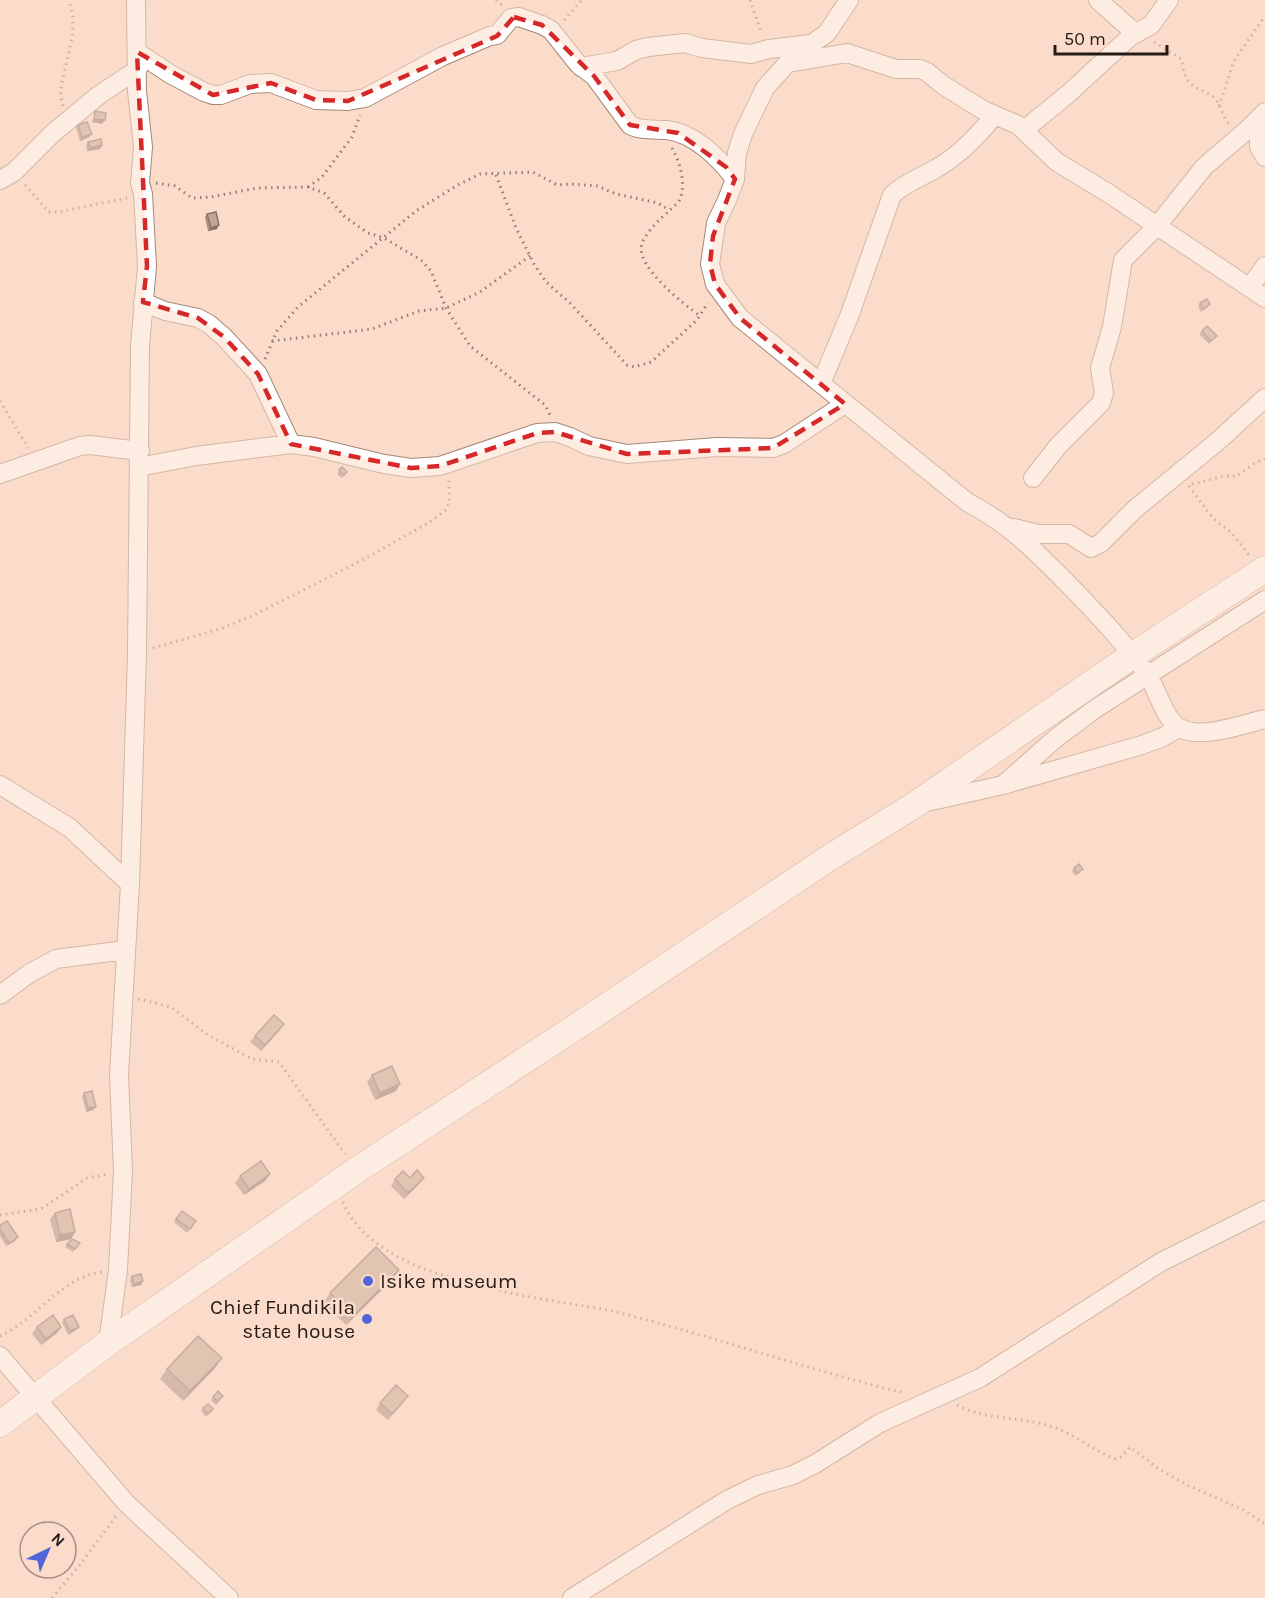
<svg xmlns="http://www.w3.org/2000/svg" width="1265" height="1598" font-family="Karla,sans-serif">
<rect width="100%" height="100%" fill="#fbdcca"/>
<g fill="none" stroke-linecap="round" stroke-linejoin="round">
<defs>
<path id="minor" d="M849,0L827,33L792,58L765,88L743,134L737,153L735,179L727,200L716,223L710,264L715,284L740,318L967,502C1011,525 1035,551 1069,585C1096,613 1122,640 1145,671C1157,686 1163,719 1180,728C1200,740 1244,724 1265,719
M1098,0L1136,34
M137,52L170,74L204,92L213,95H221L250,84L271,83L316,100L348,101L365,98L443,56L490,36L497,35L511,18L519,17L542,25L551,30L578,64L594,76L630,125C640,131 655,129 667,130C694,133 719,158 735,179
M788,63L847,53L896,69H920L927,72L943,85L983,110L1018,125L1057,162L1108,193L1265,298
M581,67L617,61L636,50L648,47L685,43L702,48L751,54L769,49L810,44
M1259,118V147L1265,157
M1024,130L1068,94L1131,36L1151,25L1169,0
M0,180L14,172L52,134L99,95L138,69
M1250,287L1265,266
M143,302L165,311L198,318L209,324L224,337L258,374L291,444
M821,384L850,314L892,195C904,183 922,177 937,168C960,155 978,135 995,115
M139,467L196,456L291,444L314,447L384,464L411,468L440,466L537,433L555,432L570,437L589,446L627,454L717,447L773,448L784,444L845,404
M0,474L80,446L90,445L140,451
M1033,478L1058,446L1101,403L1104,393L1100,368L1112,327L1123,260L1157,226L1204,167L1248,129L1265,112
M1014,528L1038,534H1069L1091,548L1101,543L1135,509L1218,441L1265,398
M0,785L70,828L130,884
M1003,785L1056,738L1095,709L1265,600
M927,802L1003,785L1142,745L1163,737L1178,728
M0,995L30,973L56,959L125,950
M108,1343L118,1270L123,1171L119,1075L130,884L137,653L140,346L147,266L143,194L140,183L143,147L137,91L136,0
M0,1356L127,1504L229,1598
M572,1598L727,1500L758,1485L793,1475L815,1464L880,1423L980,1378L1161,1262L1265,1210"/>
<path id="highway" d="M0,1424L108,1343L357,1170L591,1017L829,858L916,804L1133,655L1265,569"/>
</defs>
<use href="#minor" stroke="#a48877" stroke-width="20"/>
<use href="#highway" stroke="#a48877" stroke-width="27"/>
<path stroke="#937e71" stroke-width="3" stroke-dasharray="1.5 4.5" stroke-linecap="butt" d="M496,0L503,6
M750,0L762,34
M564,20L582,0
M1154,42L1181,59C1183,65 1183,72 1186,77C1192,90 1208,90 1216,100C1222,108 1223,118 1230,125
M63,106C62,100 60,94 61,88C65,62 81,23 68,0
M1219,106L1234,61L1265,16
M672,148C680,162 687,186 679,201C676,205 672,208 669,211C660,219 647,231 642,243C634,266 684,304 700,316
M496,175L516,228L534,264L546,282L569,302L627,365L634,367L651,362L697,320L708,303
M156,183L175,186L192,198L211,197L257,188L308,187L324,193L345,217L368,233L384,238L421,260L431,271L446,308L470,346L545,405L551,417
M25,185L49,212H59L127,198
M308,187L322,177L352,137L360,115
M272,341L372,329L419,311L446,308L480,292L530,256
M265,359L277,331L298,307L416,211L456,186L480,174L533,172L557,185L571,184L597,186L616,194L658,203L669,210
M0,401L28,448
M1192,484L1224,476H1237L1255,463L1265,459
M1189,486L1208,512L1217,522L1231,532L1249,555
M153,648L223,628L256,614L366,558L430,522L446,510L449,503V480
M138,999L171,1007L208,1035L252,1059L279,1062L345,1154
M343,1202C356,1236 396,1259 430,1271C469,1285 512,1294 553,1301C574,1305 596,1307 616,1312C713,1336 808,1370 905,1393
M0,1215L41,1209L87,1178L108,1174
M0,1336C36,1320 61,1277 102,1272
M957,1405C987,1421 1022,1416 1053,1427C1076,1435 1095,1452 1116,1459L1121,1457L1130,1447L1159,1469L1187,1485L1244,1510L1265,1524
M52,1598L79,1566L116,1516"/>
<use href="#minor" stroke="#fff" stroke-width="18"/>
<use href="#highway" stroke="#fff" stroke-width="26"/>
</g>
<path fill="#a88f7f" d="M78,125L89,137L80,141L76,128Z
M88,142L102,145L100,149L87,151L86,145Z
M207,214L217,229L208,231L205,217Z
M1200,303L1210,304L1208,307L1201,312L1198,306Z
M1202,331L1214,339L1209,344L1199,334Z
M342,467L347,472L342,478L337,474Z
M1074,868L1081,872L1075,876L1072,871Z
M284,1024L279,1031L261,1051L250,1042L255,1036Z
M372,1075L396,1091L375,1100L367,1082Z
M84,1093L96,1107L93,1110L86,1112L82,1096Z
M270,1174L265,1181L244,1195L235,1183L240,1176Z
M410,1178H424L419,1184L404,1199L391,1186L395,1179Z
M182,1211L196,1221L187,1233L174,1222Z
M55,1213L75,1232L71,1239L56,1242L50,1219Z
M0,1225L18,1237L15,1241L6,1246L0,1236Z
M67,1244L77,1246L73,1252L65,1247Z
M132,1276L143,1281L141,1285L132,1287L130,1280Z
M392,1280L346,1325L323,1303L330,1293Z
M64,1319L79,1327L76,1330L68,1335L62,1322Z
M37,1327H61L57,1333L41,1345L32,1334Z
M222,1358L215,1368L183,1401L160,1379L167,1369Z
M213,1397L221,1399L216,1405L211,1400Z
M380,1403H403L388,1420L376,1410Z
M203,1408L213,1409L206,1417L201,1411Z"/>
<path fill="#887468" d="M94,119L105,120L102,124L92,122Z
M92,134L89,137L80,141L82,137Z
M102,145L100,149L87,151L90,148Z
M219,225L217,229L208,231L211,228Z
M284,1024L279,1031L261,1051L265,1045Z
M400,1084L396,1091L375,1100L380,1093Z
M96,1107L93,1110L86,1112L88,1108Z
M270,1174L265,1181L244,1195L249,1189Z
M424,1178L419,1184L404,1199L408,1193Z
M75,1232L71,1239L56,1242L60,1235Z
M18,1237L15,1241L6,1246L9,1243Z
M399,1270L392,1280L346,1325L353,1316Z
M143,1281L141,1285L132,1287L134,1284Z
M61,1327L57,1333L41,1345L46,1339Z
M79,1327L76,1330L68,1335L70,1331Z
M222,1358L215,1368L183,1401L190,1391Z"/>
<path fill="#c3a694" stroke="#887468" stroke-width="1.5" d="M95,111L106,113L105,120L94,119Z
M87,122L92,134L82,137L78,125Z
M101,139L102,145L90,148L88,142Z
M216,212L219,225L211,228L207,214Z
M1207,299L1210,304L1204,309L1200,303Z
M1207,326L1217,336L1211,341L1202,331Z
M342,467L347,472L344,475L339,470Z
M1079,864L1083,869L1077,873L1074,868Z
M274,1015L284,1024L265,1045L255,1036Z
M392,1066L400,1084L380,1093L372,1075Z
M92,1091L96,1107L88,1108L84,1093Z
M261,1161L270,1174L249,1189L240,1176Z
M417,1170L424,1178L408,1193L395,1179L403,1171L410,1178Z
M70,1209L75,1232L60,1235L55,1213Z
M182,1211L196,1221L190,1229L176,1219Z
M7,1221L18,1237L9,1243L0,1229V1225Z
M72,1239L80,1243L75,1249L67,1244Z
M376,1247L399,1270L353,1316L330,1293Z
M141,1274L143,1281L134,1284L132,1276Z
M53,1315L61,1327L46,1339L37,1327Z
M73,1315L79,1327L70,1331L64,1319Z
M198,1336L222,1358L190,1391L167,1369Z
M396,1385L408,1396L392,1414L380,1403Z
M218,1391L223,1396L218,1401L213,1397Z
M208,1404L213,1409L208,1414L203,1408Z"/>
<path d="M0 0H1265V1598H0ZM514,17L542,25L594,76L630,125L678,133L726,167L735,179L713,236L710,264L715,284L740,318L845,404L773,448L627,454L555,432L537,433L440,466L411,468L291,444L258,374L224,337L198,318L143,302L147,266L137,52L213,95L271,83L316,100L348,101L497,36Z" fill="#fbdcca" fill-opacity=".55" fill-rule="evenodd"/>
<path fill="none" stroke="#d62828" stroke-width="4.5" stroke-dasharray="12 8" stroke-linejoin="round" d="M514,17L542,25L594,76L630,125L678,133L726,167L735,179L713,236L710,264L715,284L740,318L845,404L773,448L627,454L555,432L537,433L440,466L411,468L291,444L258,374L224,337L198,318L143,302L147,266L137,52L213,95L271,83L316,100L348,101L497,36Z"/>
<g fill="#5464da" stroke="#fbdcca" stroke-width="2">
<circle cx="368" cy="1281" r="6"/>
<circle cx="367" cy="1319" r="6"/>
</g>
<g text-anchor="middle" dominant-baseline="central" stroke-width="5" stroke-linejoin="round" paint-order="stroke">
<g font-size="21" fill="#261b15" stroke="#fbdcca" text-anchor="start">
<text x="380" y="1281">Isike museum</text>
<text x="355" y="1307" text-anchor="end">Chief Fundikila<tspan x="355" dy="24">state house</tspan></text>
</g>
</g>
<g transform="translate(48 1550) rotate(44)"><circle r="28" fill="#fbdcca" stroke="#a68f82" stroke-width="1.5"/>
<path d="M0-4.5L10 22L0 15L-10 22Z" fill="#5464da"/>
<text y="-9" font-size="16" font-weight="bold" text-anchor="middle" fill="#261b15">N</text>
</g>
<path d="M1055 45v9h112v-9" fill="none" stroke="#261b15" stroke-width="3"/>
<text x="1064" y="45" font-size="18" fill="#261b15" stroke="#fbdcca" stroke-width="4.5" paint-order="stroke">50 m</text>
</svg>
